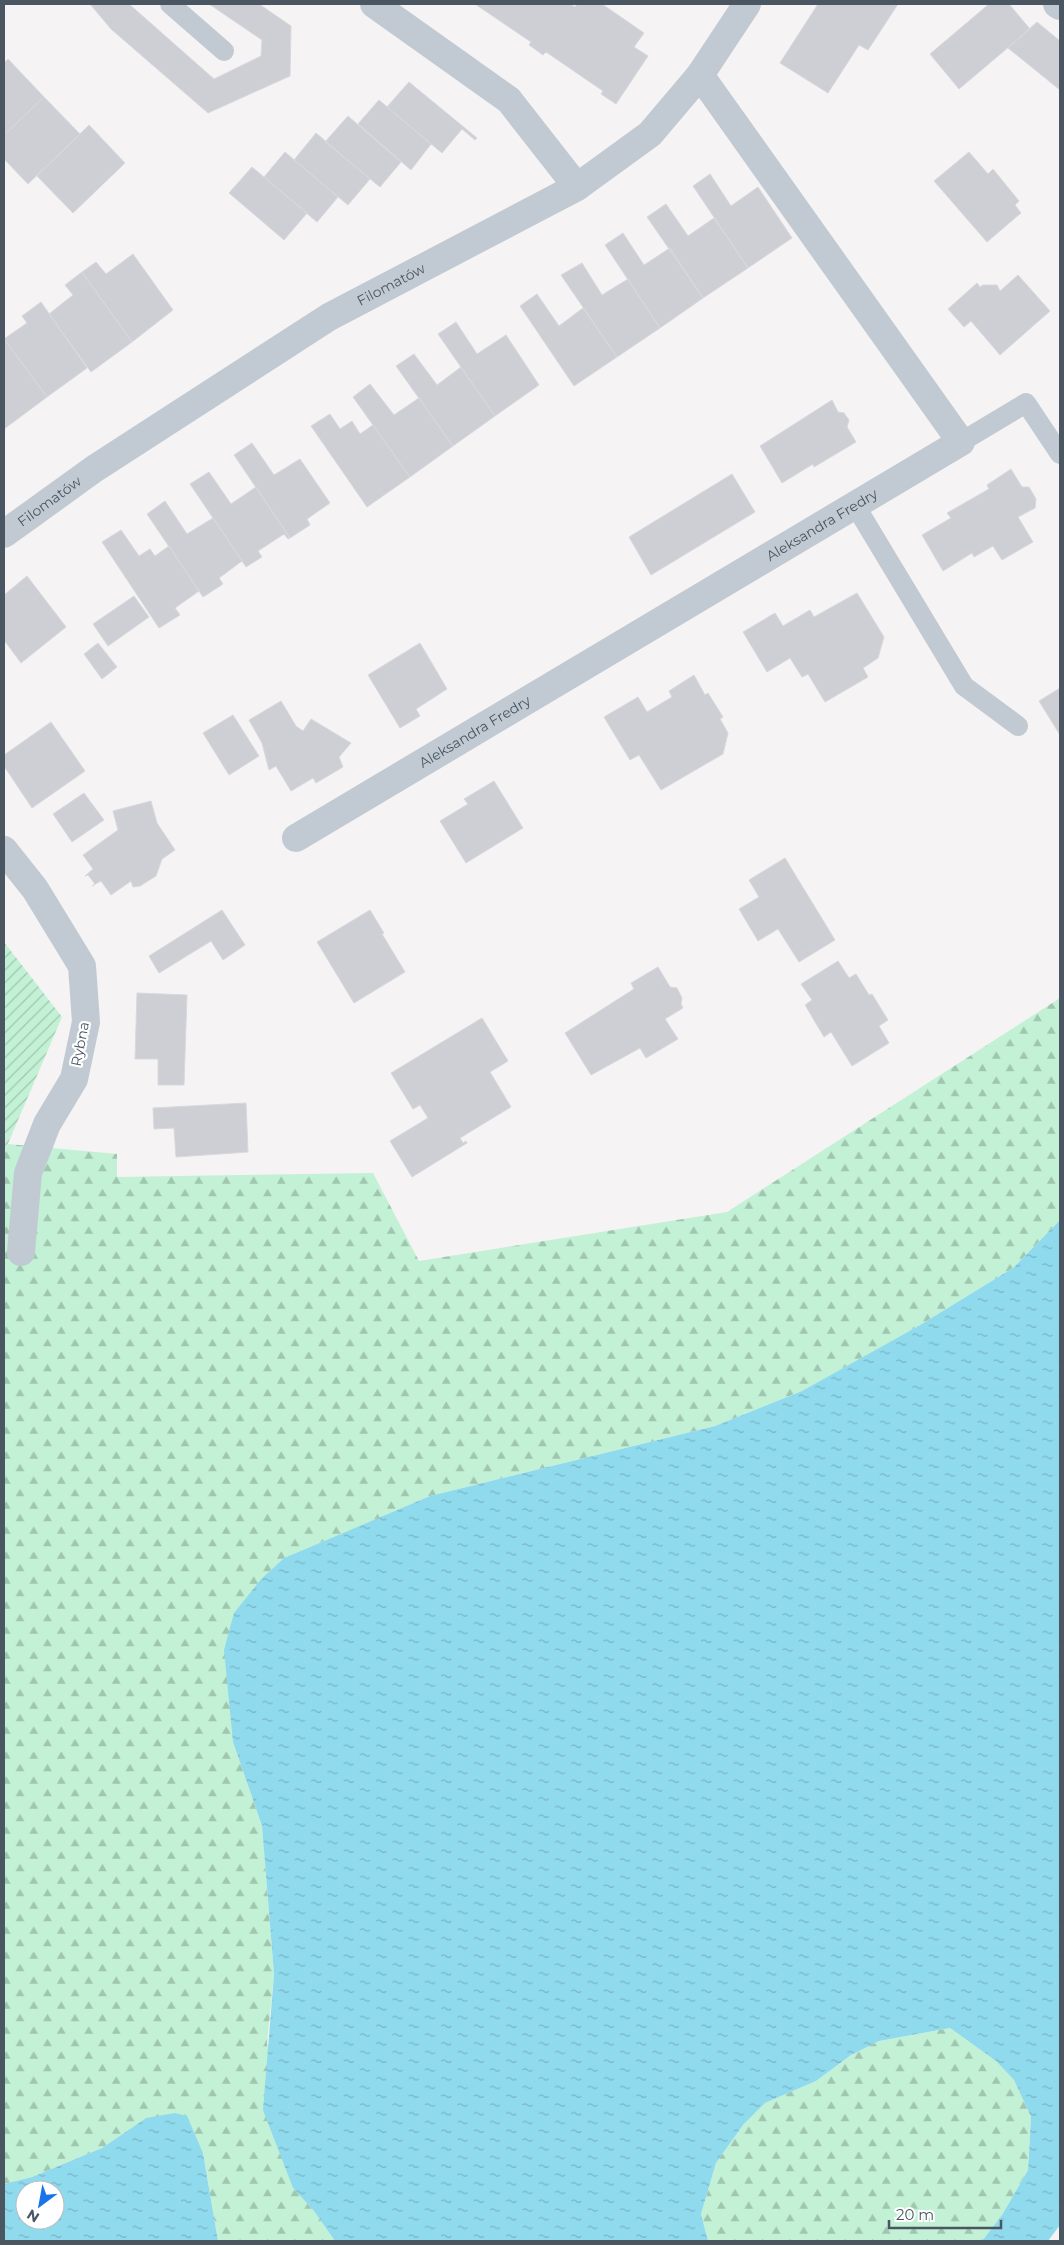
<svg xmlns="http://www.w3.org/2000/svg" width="1064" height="2245" font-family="Montserrat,sans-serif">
<defs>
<pattern id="forest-firs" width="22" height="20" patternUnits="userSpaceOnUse" patternTransform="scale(1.25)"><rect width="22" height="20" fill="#c3f1d5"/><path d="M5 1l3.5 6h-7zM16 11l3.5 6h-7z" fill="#a0c6b0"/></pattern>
<pattern id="garden-furrows" width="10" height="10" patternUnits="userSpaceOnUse" patternTransform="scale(1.25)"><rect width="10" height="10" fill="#c3f1d5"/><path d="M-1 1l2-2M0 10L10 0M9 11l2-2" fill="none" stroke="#a0c6b0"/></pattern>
<pattern id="water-ripples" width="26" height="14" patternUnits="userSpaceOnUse" patternTransform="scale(1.25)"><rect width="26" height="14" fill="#90daee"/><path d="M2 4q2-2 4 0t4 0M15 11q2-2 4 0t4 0" fill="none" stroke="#78b4c4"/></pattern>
</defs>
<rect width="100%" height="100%" fill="#f5f3f3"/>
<path fill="url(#forest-firs)" d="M1060,998V1220L1013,1268L920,1325L802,1391L715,1426L430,1496L284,1558L262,1578L233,1742L262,1826L274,1974L267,2043L293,2188L314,2211L335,2241H218L203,2153L146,2118L102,2148L32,2177L4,2184V1153L8,1144L117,1154V1177L373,1173L419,1261L727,1212Z
M950,2028L996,2061L1014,2080L1031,2117L1028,2170L1002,2215L982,2241H708L701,2214L716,2163L743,2125L765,2103L816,2081L851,2055L879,2041Z"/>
<path fill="url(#garden-furrows)" d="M4,942L62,1017L4,1153Z"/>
<path fill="url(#water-ripples)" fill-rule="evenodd" d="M1060,1220V2225L1048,2241H982L1002,2215L1028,2170L1031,2117L1014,2080L996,2061L950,2028L879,2041L851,2055L816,2081L765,2103L743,2125L716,2163L701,2214L708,2241H335L314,2211L293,2188L263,2110L274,1974L262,1826L233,1742L224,1650L234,1613L262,1578L284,1558L430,1496L715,1426L802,1391L920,1325L1013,1268Z
M175,2113L187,2116L203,2153L218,2241H4V2184L32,2177L102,2148L146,2118ZM25,2190H55V2220H25Z"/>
<path fill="#cdcfd5" stroke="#d7d9de" d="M90,4H129L214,79L261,56L262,40L209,4H259L291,26L290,76L208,113L111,29Z
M475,4H570L575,7L577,4H602L644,33L634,47L648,56L616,104L601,94L603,91L546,52L543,55L529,45L531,42Z
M818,4H898L868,50L859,45L828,93L780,63Z
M989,4H1009L1030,29L959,89L930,54Z
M1037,22L1060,41V90L1008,48Z
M8,59L44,97L4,135V63Z
M409,82L477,138L475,140L462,129L442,153L387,107Z
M44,97L80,134L28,184L4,159V135Z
M379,100L431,144L411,170L358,124Z
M348,116L401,162L380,187L325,142Z
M89,125L125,163L73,213L37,176Z
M316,133L370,179L348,205L294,160Z
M285,152L338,197L317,222L264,177Z
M969,152L988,174L993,169L1019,201L1015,205L1021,213L987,242L934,181Z
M252,167L307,213L284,240L229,193Z
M710,174L731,206L758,187L792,238L748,268L693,186Z
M666,204L688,236L714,218L748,268L703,298L647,217Z
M623,233L644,265L670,248L703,298L660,328L605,245Z
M133,254L173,310L132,342L82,272L96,262L106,274Z
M582,263L602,295L628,279L660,328L617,357L561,275Z
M82,272L132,342L91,372L49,314L73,295L65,285Z
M1018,275L1050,311L1000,355L971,321L964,327L948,309L977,283L980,287L983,285H997L1000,291Z
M537,294L559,326L583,308L617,357L574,386L520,306Z
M41,302L87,368L47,397L4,339L27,323L22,316Z
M456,322L477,354L506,335L539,385L495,416L438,334Z
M4,339L47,397L4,429Z
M414,354L437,385L461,367L495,416L453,446L396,366Z
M370,384L394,415L419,398L453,446L410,477L353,397Z
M832,400L838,412L844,413L849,420L847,427L856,442L814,467L813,464L782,483L760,446Z
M330,414L340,429L352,421L360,434L373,425L410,477L367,507L311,426Z
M252,443L274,475L300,459L330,503L307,519L310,525L290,538L234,455Z
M1011,469L1022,487H1029L1036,499L1035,508L1018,517L1033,542L1002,560L993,546L974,557L972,553L943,571L922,535L951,518L947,513L989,489L987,485Z
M209,472L231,504L256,487L290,538L288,539L284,534L258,551L262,557L246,567L190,484Z
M732,474L755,512L651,575L629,537Z
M165,501L187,534L213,518L242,561L219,578L223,584L203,597L147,514Z
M121,530L139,556L150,549L155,556L169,546L199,591L175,608L180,615L159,628L102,542Z
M27,576L66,627L21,663L4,640V595Z
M857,593L884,637L878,658L863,668L868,677L825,702L808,674L802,677L790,658L767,672L743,632L775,613L783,626L810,610L814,617Z
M134,596L149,617L108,646L93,624Z
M98,643L117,667L102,679L84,654Z
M420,643L447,689L416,709L420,716L400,728L368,675Z
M694,675L705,695L708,693L723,717L720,719L728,733L723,754L661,790L639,755L630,760L604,717L638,697L647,712L672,697L669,691Z
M1060,688V735L1039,701Z
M281,701L296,726L303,731L311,719L351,743L339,757L343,767L316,783L313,778L291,791L276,766L269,770L262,743L249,720Z
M233,715L259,756L229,775L203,733Z
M51,722L85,771L32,808L4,766V755Z
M494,781L523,828L466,863L440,821L468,804L464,799Z
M84,793L104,820L72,842L53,814Z
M151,801L157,823L175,850L162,859L156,876L140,886L133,887L131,881L111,895L101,881L92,886L95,884L88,875L85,876L93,869L83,855L118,830L113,811Z
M785,858L835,940L799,962L778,929L758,941L739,909L759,897L749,880Z
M222,910L245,945L223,960L211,941L159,973L149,956Z
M370,910L384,933L382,934L405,972L354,1003L317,942Z
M838,961L849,978L856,974L869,995L872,994L888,1020L879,1026L889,1043L852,1066L831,1032L824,1037L805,1005L812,1000L801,984Z
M658,967L670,987L677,988L682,998L681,1004L683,1008L665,1019L678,1039L646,1058L640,1048L591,1075L565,1033L634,989L631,983Z
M137,993L187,995L184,1085H158V1059H135Z
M482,1018L508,1061L490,1072L511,1107L460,1138L463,1143L466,1141L467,1143L412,1177L390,1141L428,1118L420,1105L413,1109L391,1073Z
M246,1103L248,1152L176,1157L174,1128L154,1129L153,1108Z"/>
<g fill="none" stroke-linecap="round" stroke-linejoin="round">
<path stroke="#c1cad2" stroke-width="20" d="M170,4L224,51
M961,442L1026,403L1060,454
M855,505L964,686L1018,726"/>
<g stroke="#c1cad2" stroke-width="28">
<path d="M374,4L509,100L577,187"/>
<path d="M1057,4L1060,6"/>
<path id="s1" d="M4,534L94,469L329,317L577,187L650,134L700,75L747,4"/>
<path id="s2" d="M296,838L961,442L700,75"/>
<path d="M4,850L35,889L82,966L86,1022L74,1079L47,1124L28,1173L21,1252"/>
</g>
</g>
<g text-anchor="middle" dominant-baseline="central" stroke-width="4.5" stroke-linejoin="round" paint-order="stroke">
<g font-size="14" fill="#4a5661" stroke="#fff">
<text stroke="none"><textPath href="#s1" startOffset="461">Filomatów</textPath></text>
<text stroke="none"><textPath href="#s1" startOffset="56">Filomatów</textPath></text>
<text stroke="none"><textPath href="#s2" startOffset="612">Aleksandra Fredry</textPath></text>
<text stroke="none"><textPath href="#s2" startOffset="208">Aleksandra Fredry</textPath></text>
<text transform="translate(80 1044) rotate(-79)">Rybna</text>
</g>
</g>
<rect width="1064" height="2245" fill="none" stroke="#4a5661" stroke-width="10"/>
<g transform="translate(40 2205) rotate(212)"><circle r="24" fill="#ffffff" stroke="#b7bbc0"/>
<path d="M0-4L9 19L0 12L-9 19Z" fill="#1a73e8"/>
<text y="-8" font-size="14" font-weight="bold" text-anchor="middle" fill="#4a5661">N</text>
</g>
<path d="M889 2220v8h112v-8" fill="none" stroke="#4a5661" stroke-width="2.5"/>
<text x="896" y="2220" font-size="15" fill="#4a5661" stroke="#ffffff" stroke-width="4" paint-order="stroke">20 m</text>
</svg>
